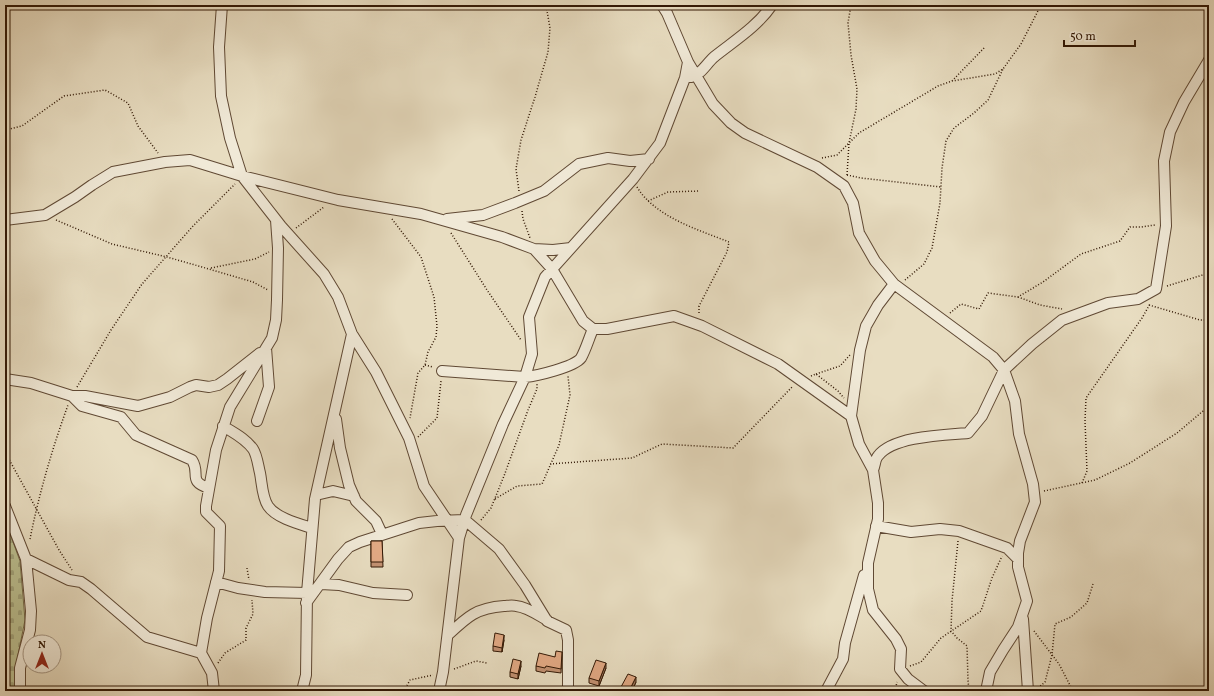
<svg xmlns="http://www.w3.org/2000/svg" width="1214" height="696" font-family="Vollkorn,serif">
<defs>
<pattern id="cemetery-stones" width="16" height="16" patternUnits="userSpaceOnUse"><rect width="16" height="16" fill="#bbbf90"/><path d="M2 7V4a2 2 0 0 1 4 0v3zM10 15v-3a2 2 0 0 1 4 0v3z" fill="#a1a37b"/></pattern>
</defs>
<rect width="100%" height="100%" fill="#e8ddc1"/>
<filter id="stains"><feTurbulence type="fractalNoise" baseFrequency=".005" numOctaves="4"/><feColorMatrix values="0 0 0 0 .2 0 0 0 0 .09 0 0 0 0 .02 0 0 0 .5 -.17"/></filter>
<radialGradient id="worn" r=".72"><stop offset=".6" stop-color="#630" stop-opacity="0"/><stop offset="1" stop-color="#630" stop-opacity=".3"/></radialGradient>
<path fill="url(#cemetery-stones)" stroke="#766c4a" d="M5,520L20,561L25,620L15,670L16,691H5Z"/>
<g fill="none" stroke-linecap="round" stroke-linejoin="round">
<defs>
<path id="street" d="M222,5L219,47L221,96L230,138L242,176L281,226L324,274L338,297L352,334L376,372L409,438L424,486L459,538
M688,62L713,104L731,123L745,133L817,167L844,186L853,203L859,233L875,261L894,284
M691,77C701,75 706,64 714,57C734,41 757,27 772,5
M447,219L483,215L515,203L544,191L579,164L608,158L630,161L649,159
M5,220L45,215L75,197L92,185L113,172L165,162L190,160L242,176L338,200L421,214L502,237L534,249L552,269L583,321L593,329H607L674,316L702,326L778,364L851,416L859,444L873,470L878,503V519L868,563V589L873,610L896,639L901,649L900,669L908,679L924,691
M534,249L553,250L571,248
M442,371L525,377C537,376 574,367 581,358C586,349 589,338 593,329
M5,379L31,383L72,396L82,406L121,417L136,435L192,460C201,474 187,481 209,488
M72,396H85L138,406L170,397L190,387L196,385L209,387L218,385L227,379L260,353
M851,416L860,350L866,326L878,305L894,284L993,357L1004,370L1032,344L1062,320L1108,303L1138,299L1156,289L1166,226L1164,161L1170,132L1184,102L1209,60
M336,419L340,448L349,485L356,501L376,521L382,534
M257,421L269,387L266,348
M223,426C234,433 245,438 253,449C257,455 258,465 260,473C262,483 262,497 268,506C276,518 299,524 312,528
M873,470C875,466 875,459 878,456C893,436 945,435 968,433L982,416L1004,370L1015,401L1019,434L1033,484L1035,502L1020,541L1018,553V567L1027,601L1018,627L1003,650L990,672L986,691
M316,495L333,491L354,496
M5,506L26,559L69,580L81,582L91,589L147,637L201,653L212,673L214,691
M876,526L911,532L940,529L959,531L1007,548L1018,559
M216,582L238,588L265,592L307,593
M321,584L339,585L373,593L407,595
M306,603L338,559L349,547L360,542L419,523L437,521L465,520L499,549L525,585L547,621L566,630L568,640V691
M1023,619L1028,691
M448,635C467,617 476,608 504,606C507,606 512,605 516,606C527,607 538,615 547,620
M201,653L207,618L219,571L220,526L206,512V506L216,450L230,407L272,338L276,320L277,300L278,248L276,220
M20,691V668L30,630L31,611L26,559
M302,691L306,675L307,593L315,499L352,334
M439,691L443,672L459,538L466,515L503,424L525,377L532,354L529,317L545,277L633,179L660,143L685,78L688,62L667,13L662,5
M826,691L843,659L845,643L864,575"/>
</defs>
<use href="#street" stroke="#604934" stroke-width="12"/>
<path stroke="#321805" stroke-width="1.5" stroke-dasharray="1 2" stroke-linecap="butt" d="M952,81L985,47
M5,130L22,126L64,96L105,90L128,103L138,126L158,153
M822,158L837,155L859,133L938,86L952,81L995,74L1003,69L1021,44L1041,5
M847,175L849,143L856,109L857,89L851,55L848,23L851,5
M847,175L861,178L941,187
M637,187C655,217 699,230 729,242L727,252L699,306V315
M519,191L516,169L521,140L535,97L548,52L550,28L546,5
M648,201L668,192L699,191
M522,211L523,219L530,238
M392,219L421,257L434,297L437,326L436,337L428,352L425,365L418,373L410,418
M56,220L112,244L167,257L202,267L253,282L268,290
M296,228L324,207
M451,233L487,290L521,340
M211,268L255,259L269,252
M905,280L924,264L932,248L940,203L942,168L946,141L954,128L974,113L988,100L1003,69
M1167,286L1209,273
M1018,297L1040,305L1062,309
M1149,305L1200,320H1209
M950,313L961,304L979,309L988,293L1018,297L1043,282L1081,254L1120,241L1130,227H1141L1155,225
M425,365L433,367
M816,374L840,366L850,355
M811,376L816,374L838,391L844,398
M77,387L111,330L142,284L194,225L235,184
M418,437L437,418L441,381
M5,452L59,550L72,570
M550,464L632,458L662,444L733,448L793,386
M1082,483L1087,471L1085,421L1086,398L1142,318L1150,304
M1044,491L1095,480L1130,463L1177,433L1209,406
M495,499L517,486L542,484L559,445L570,395L568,376
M481,520L491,508L504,476L528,410L537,389V384
M30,539C39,494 52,449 68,405
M958,541L952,601L951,631L957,638L967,646L968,680L969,691
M247,568L249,580
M1034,631L1059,664L1073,691
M218,663L225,653L246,640V628L253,614L252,600
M910,666L921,662L941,638L981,611L992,578L1002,556
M454,669L476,661L487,663
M527,687L535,691
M1038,688L1045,682L1052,655L1055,624L1071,617L1087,603L1093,584
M404,691L410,680L433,675
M895,691L897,682"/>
<use href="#street" stroke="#f0e9d7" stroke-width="10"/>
</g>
<path fill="#c29172" stroke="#321805" d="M371,541H382L383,567H371Z
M504,640L502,652L493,651V646Z
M562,652L561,673L546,671L545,673L536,671V666L555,657Z
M521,666L518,679L510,677V672Z
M606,668L599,686L589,683V678Z
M636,682L632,691H621V687Z"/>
<path fill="#9e765c" stroke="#321805" d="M504,635V640L502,652V648Z
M521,661V666L518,679V674Z
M606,663V668L599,686V681Z
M636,677V682L632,691H629Z"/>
<path fill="#e2a984" stroke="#321805" d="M371,541H382L383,562H371Z
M495,633L504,635L502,648L493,646Z
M556,651L562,652L561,669L546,666L545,668L536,666L539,653L555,657Z
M513,659L521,661L518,674L510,672Z
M596,660L606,663L599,681L589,678Z
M628,674L636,677L629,691L621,687Z"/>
<rect width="1214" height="696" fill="none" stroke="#e8ddc1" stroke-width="20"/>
<rect x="6" y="6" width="1202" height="684" fill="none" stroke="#321805" stroke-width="2"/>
<rect x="10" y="10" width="1194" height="676" fill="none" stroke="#321805"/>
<g transform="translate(42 654)"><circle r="19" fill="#f0e9d7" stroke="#a49583"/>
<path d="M0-3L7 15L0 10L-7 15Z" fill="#8f2418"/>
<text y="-6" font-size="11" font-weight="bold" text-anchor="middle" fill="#321805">N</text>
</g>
<path d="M1064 40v6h71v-6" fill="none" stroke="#321805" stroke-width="2"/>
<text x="1070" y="40" font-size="12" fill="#321805" stroke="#f0e9d7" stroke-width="3" paint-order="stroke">50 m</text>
<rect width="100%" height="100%" filter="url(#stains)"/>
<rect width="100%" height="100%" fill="url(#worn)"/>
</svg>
